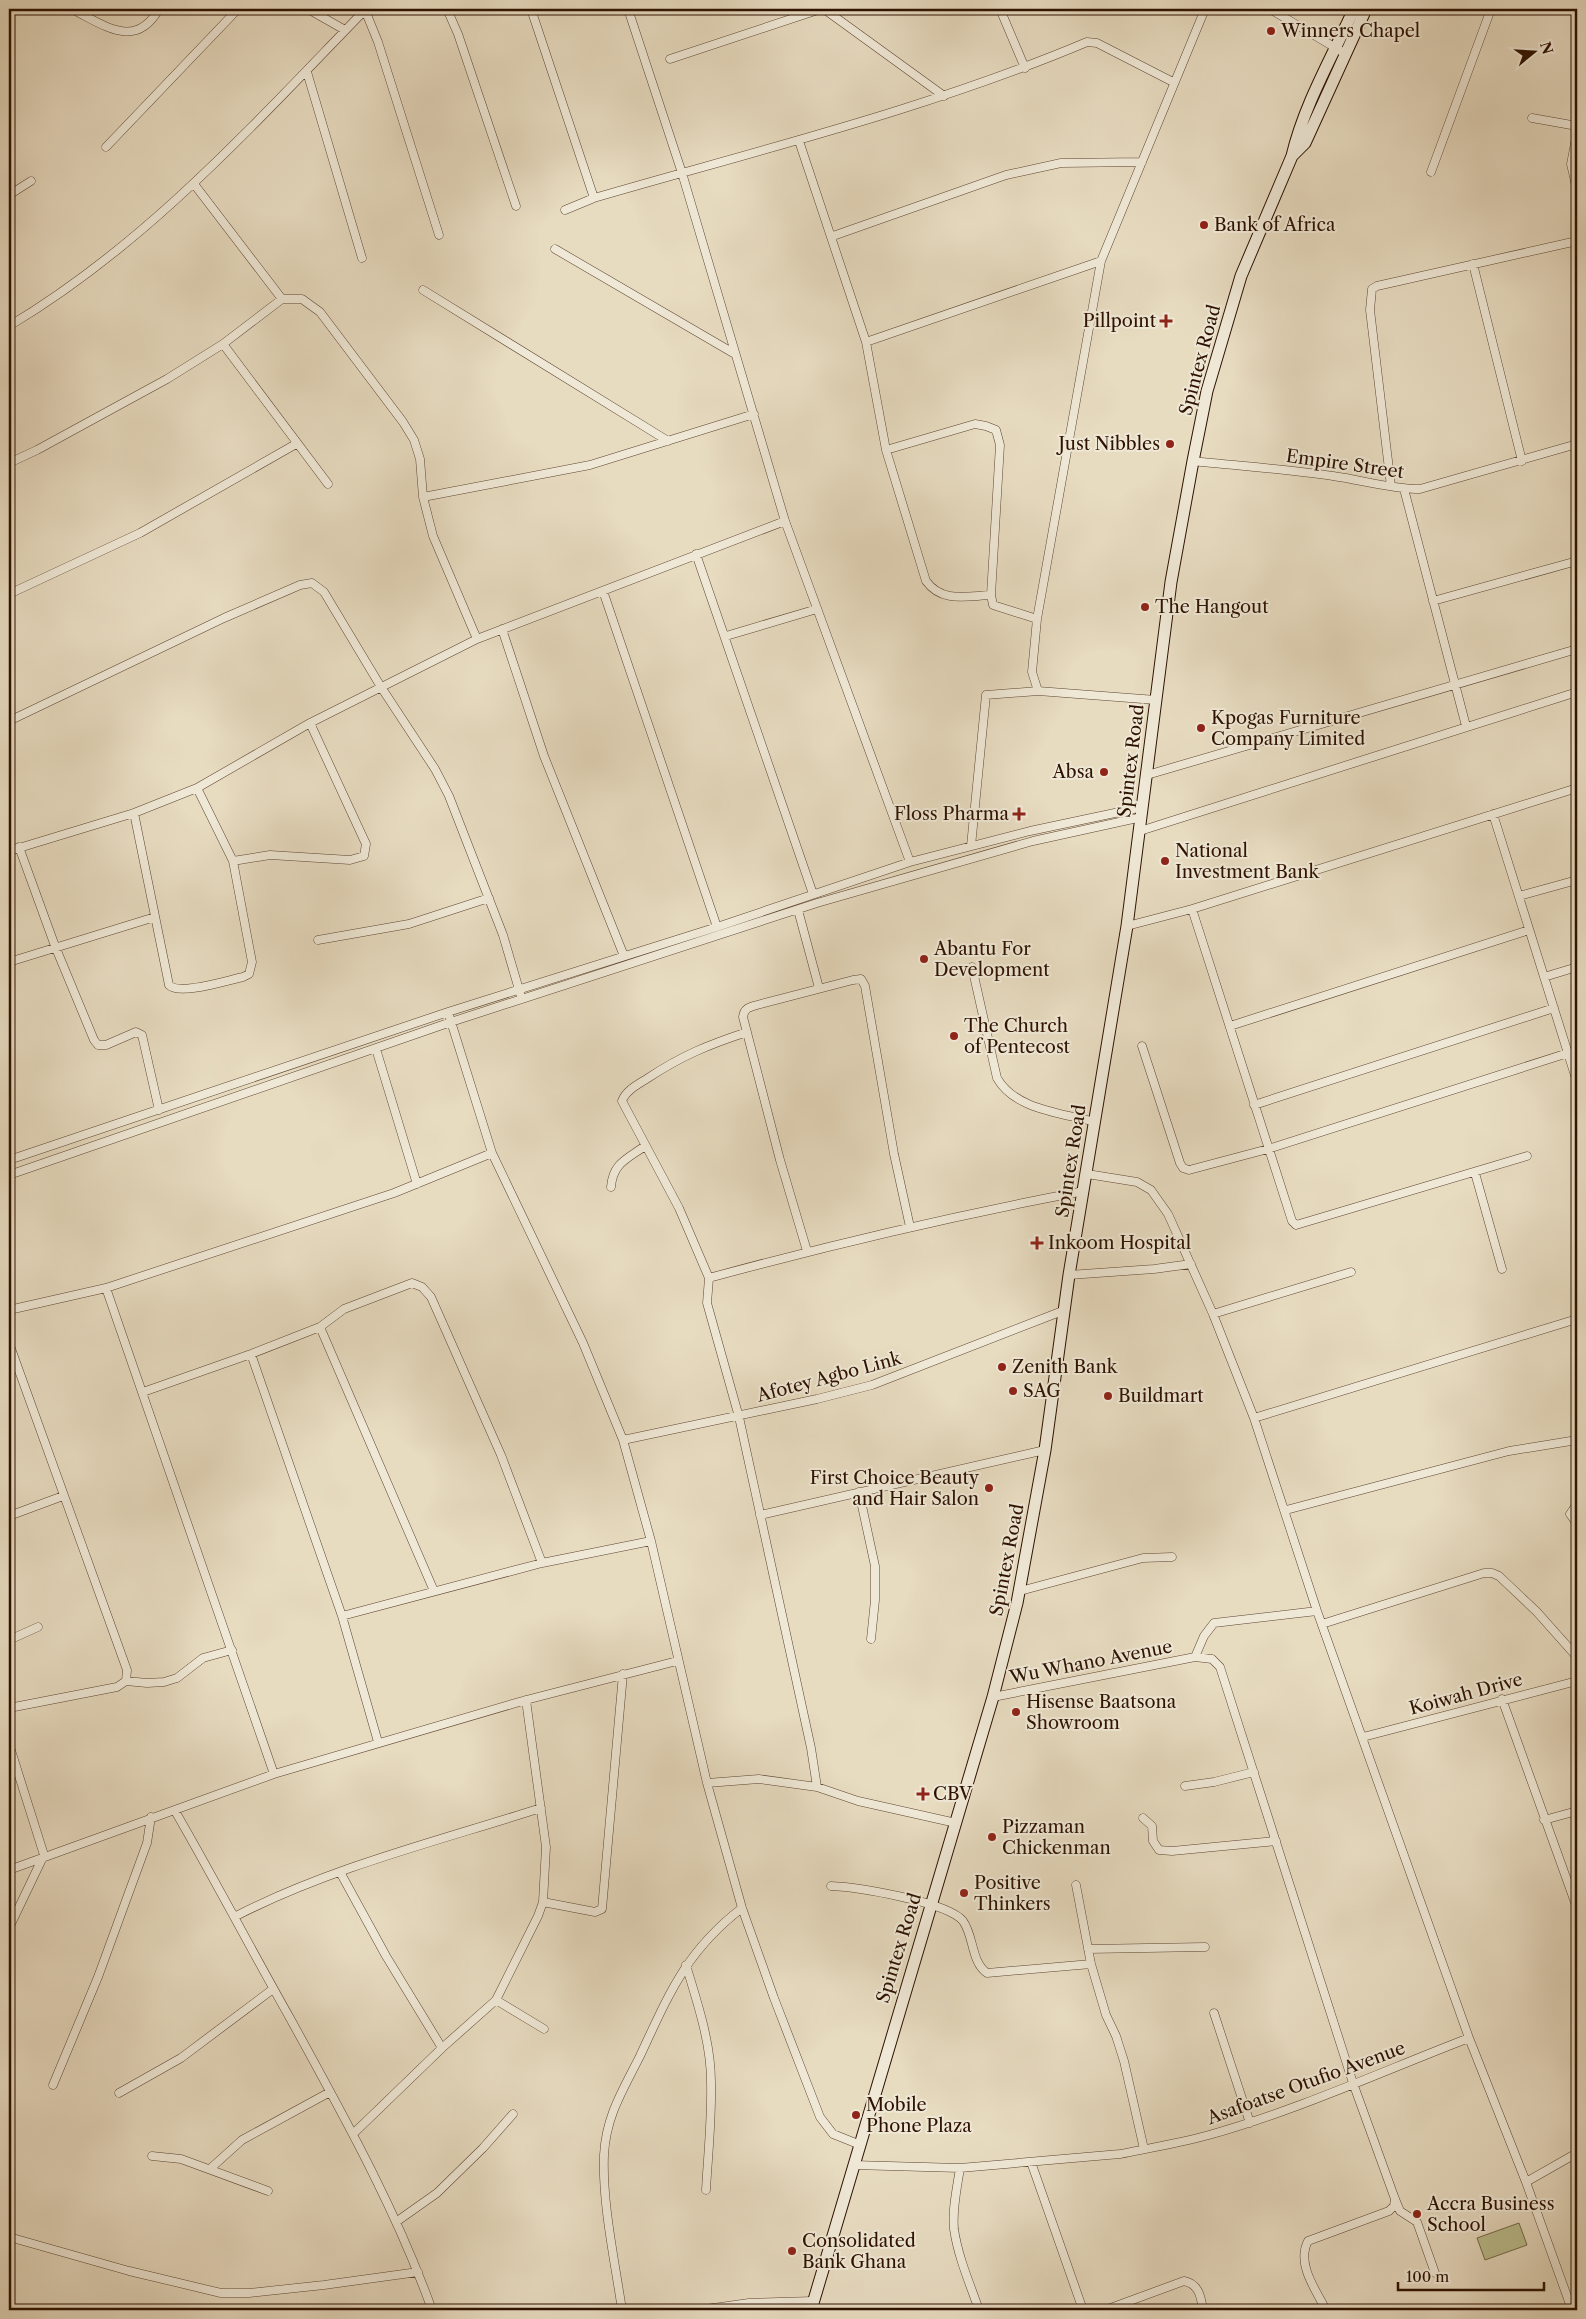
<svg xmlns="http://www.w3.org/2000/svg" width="1586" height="2319" font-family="'Libre Caslon Text',serif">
<rect width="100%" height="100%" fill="#e7dbc0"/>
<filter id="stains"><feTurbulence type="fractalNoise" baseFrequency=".004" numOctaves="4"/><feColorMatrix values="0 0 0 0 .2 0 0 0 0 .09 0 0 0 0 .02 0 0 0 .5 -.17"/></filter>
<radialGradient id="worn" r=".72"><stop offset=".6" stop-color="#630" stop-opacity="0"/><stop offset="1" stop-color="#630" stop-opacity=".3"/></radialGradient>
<path fill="#bbbe8e" stroke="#746847" d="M1519,2223L1527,2245L1485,2260L1477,2238Z"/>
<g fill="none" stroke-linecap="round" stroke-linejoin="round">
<defs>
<path id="minor" d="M71,9C103,24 135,51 159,9
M308,9L345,30
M447,9L458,34L516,206
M531,9L594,198
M628,9L682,173L785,521L910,862
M824,9L944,96
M1000,9L1025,68
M1270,9L1346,54
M365,10L378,42L439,235
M670,59L821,9
M307,72L362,258
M1532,118L1577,126
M1577,133L1571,164L1577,190
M799,141L866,342L886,450L926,581C942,603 966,596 991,595
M106,147L238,9
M1431,172L1491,9
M194,184L282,299
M9,195L31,181
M565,210L594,198C759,150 928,109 1087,42L1097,43L1173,82
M833,236L1006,175L1061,163L1142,162
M555,249L735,354
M1473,264L1522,461
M423,290L668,441
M9,326C147,244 255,123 366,9
M866,342L1101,261
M223,344L328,484
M886,450L975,424L986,426L996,430L1000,445L991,595L993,605L1037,619
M1193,461C1240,466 1287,469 1333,476C1362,480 1391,489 1420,489L1577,444
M9,463L37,450L167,379L223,344L282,299H302L320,312L403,422L414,440L420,459L423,497L433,536L477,639
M1391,486L1370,310L1372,289L1377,286L1577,241
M1404,489L1466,726
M423,497L590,465L754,414
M696,554L813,894
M603,591L717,927
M9,594L140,533L296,444
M1433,601L1577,561
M502,629L544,756L624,956
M726,636L817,609
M1156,700L1038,691L1032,672L1037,619L1101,261L1205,9
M9,721L224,618L300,585L312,583L324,592L381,687L435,769L449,796L503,935L520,993
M1147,775L1577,649
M134,813L169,985C179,996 228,980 243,977L249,974L252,962L233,861L197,788
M1493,814L1577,1082
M1140,831L1577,692
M971,846L986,695L1038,691
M19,847L55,946L94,1040L98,1045H106L136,1032L142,1035L159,1110
M9,851L134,813L197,788L310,723L477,639L785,521
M233,861L270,855L350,860L364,856L366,844L310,723
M1519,896L1577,880
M1192,909L1292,1221L1296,1225L1527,1156
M798,910L819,988
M1127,926L1192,909L1577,788
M318,940L409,924L489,898
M9,962L155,917
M972,967L997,1078C1015,1110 1062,1113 1095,1122
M1544,977L1577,967
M448,1012L492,1153L583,1343L623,1440L651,1541L707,1783L742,1908L774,1998L820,2117L833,2134L858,2144
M1230,1026L1529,930
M747,1032C708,1045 683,1055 648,1078C639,1084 626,1090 622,1101L679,1208L709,1278L707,1303L739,1417L811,1748L817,1787
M1142,1046L1180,1163L1183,1168L1189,1170L1268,1149L1568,1053
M376,1049L417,1184
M1254,1105L1554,1008
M9,1160L448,1012L717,927L910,862L1030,831L1143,807
M1475,1173L1502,1269
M1087,1174L1137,1182L1151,1190L1168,1214L1213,1314L1254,1418L1317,1611L1469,2038L1526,2182L1572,2310
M9,1175L451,1022L817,903L1033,841L1142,817
M611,1187C613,1163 627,1159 645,1146
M807,1251L780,1160L743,1017C744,1008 750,1007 757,1005L853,980L861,979L865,986L894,1154L910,1227
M1069,1275L1154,1269L1191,1264
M709,1278C833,1244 958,1215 1084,1191
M106,1288L274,1774
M9,1310L106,1288L394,1193L492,1153
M1213,1314L1351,1272
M320,1327L434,1591
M9,1343L127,1670L126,1681L117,1687L9,1708
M251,1354L342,1616L378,1742
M143,1392L251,1354L320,1327L344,1309L412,1283L422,1287L431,1297L501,1455L542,1563
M1254,1418L1577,1319
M623,1440L817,1399L872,1385L1065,1310
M859,1492L875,1566V1600L871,1639
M1577,1504L1570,1514L1577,1524
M1286,1510L1509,1451L1577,1440
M760,1515L1045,1450
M9,1516L63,1496
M1020,1591L1143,1558L1172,1557
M342,1616L542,1563L651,1541
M1322,1624L1484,1573H1492L1499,1576L1537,1612L1577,1657
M9,1640L38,1627
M1195,1657L1204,1636L1214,1623L1317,1611
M126,1681L147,1683L164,1682L177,1678L203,1658L232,1650
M993,1697L1195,1657L1212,1659L1220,1667L1353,2083L1395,2199L1400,2211L1417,2222L1435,2273
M1502,1699L1577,1908
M1363,1737L1577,1681
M9,1744L44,1855L9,1928
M707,1783L759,1779L817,1787L858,1801L956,1823
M1185,1786L1214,1782L1254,1772
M175,1811C215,1880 252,1951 291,2020C343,2115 396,2209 432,2310
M1143,1818L1152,1826L1153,1841L1159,1850L1172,1851L1276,1841
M1544,1820L1577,1811
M9,1870L274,1774L526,1700L677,1661
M340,1872L386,1956L442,2048
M1076,1885L1091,1964L1106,2015L1116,2036L1124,2061L1144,2149
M831,1886C857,1887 948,1902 963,1921C974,1936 971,1962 987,1973L1091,1964
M543,1902L595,1912L602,1909L623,1674
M236,1916C332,1867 438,1841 541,1808
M1088,1949L1205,1947
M686,1965C697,2002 711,2042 711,2082C712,2118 708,2154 706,2190
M496,2000L544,2029
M1214,2013L1250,2123
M53,2085L98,1977L147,1843L151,1817
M119,2093L181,2058L273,1989
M353,2134L442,2048L496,2000L538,1916L543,1902L546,1847L526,1700
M152,2156L181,2159L268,2191
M1031,2162L1083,2310
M853,2165L960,2168L1120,2154C1150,2148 1180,2143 1209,2135C1298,2110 1383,2071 1469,2038
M211,2168L242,2140L330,2092
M960,2168C957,2188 952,2209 954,2229C958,2257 970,2284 979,2310
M1526,2182L1577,2153
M396,2222L437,2193L483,2148L513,2114
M9,2237L129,2271L221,2293H249L324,2285L418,2272
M622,2310C615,2262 602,2203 604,2155C606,2116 623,2090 640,2056C669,1994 686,1951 742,1908
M699,2310L749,2303L813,2301
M1105,2310L1184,2281C1199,2284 1201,2297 1203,2310
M1326,2310C1316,2290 1296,2264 1308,2241L1389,2211L1394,2206L1395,2199"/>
<path id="secondary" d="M1292,156L1305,143L1366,9
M811,2310L993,1697L1017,1603L1045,1450L1069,1275L1127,926L1171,582L1193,461L1207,391L1241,276L1292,156C1304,105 1332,57 1354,9"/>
</defs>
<use href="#minor" stroke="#5c4430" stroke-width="9"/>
<use href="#secondary" stroke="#2e1200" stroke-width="13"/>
<use href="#minor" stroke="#efe8d6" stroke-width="8"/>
<use href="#secondary" stroke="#efe8d6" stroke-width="11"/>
</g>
<g fill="#8f2418" stroke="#efe8d6" stroke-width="2">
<circle cx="1271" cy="31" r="5"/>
<circle cx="1204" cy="225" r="5"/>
<path d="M1163.5 313.5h5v5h5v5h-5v5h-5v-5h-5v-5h5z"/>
<circle cx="1170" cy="444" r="5"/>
<circle cx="1145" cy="607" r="5"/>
<circle cx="1201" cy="728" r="5"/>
<circle cx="1104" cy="772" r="5"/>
<path d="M1016.5 806.5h5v5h5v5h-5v5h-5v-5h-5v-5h5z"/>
<circle cx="1165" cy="861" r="5"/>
<circle cx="924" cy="959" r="5"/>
<circle cx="954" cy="1036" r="5"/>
<path d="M1034.5 1235.5h5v5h5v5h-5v5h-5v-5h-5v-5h5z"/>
<circle cx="1002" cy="1367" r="5"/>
<circle cx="1013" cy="1391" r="5"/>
<circle cx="1108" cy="1396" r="5"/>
<circle cx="989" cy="1488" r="5"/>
<circle cx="1016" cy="1712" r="5"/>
<path d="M920.5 1786.5h5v5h5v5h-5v5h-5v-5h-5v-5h5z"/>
<circle cx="992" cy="1837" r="5"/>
<circle cx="964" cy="1893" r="5"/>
<circle cx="856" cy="2115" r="5"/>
<circle cx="1417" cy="2214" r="5"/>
<circle cx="792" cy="2251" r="5"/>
</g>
<g text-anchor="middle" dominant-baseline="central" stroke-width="4" stroke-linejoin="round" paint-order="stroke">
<g font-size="18" fill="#2e1200" stroke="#efe8d6" text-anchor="start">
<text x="1281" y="31">Winners Chapel</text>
<text x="1214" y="225">Bank of Africa</text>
<text x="1156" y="321" text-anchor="end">Pillpoint</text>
<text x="1160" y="444" text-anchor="end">Just Nibbles</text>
<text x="1155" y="607">The Hangout</text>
<text x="1211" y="718">Kpogas Furniture<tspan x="1211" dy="21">Company Limited</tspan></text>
<text x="1094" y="772" text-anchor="end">Absa</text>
<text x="1009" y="814" text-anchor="end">Floss Pharma</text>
<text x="1175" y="851">National<tspan x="1175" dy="21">Investment Bank</tspan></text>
<text x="934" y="949">Abantu For<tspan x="934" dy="21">Development</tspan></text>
<text x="964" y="1026">The Church<tspan x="964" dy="21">of Pentecost</tspan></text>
<text x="1048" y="1243">Inkoom Hospital</text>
<text x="1012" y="1367">Zenith Bank</text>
<text x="1023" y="1391">SAG</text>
<text x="1118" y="1396">Buildmart</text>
<text x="979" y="1478" text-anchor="end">First Choice Beauty<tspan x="979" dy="21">and Hair Salon</tspan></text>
<text x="1026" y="1702">Hisense Baatsona<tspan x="1026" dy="21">Showroom</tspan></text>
<text x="933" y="1794">CBV</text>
<text x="1002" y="1827">Pizzaman<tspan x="1002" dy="21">Chickenman</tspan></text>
<text x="974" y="1883">Positive<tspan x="974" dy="21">Thinkers</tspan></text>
<text x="866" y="2105">Mobile<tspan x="866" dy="21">Phone Plaza</tspan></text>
<text x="1427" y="2204">Accra Business<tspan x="1427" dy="21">School</tspan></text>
<text x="802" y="2241">Consolidated<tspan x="802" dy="21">Bank Ghana</tspan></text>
</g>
<g font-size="18" fill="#2e1200" stroke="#efe8d6">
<text transform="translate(1200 360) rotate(-75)">Spintex Road</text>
<text transform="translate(1345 464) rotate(8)">Empire Street</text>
<text transform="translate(1131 761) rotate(-83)">Spintex Road</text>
<text transform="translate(1071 1161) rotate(-81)">Spintex Road</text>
<text transform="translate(829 1377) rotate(-15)">Afotey Agbo Link</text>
<text transform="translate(1007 1560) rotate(-79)">Spintex Road</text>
<text transform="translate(1091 1662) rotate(-11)">Wu Whano Avenue</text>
<text transform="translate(1466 1694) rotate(-15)">Koiwah Drive</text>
<text transform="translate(899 1948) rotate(-73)">Spintex Road</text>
<text transform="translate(1306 2083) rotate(-20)">Asafoatse Otufio Avenue</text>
</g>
</g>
<rect width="1586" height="2319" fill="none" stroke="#e7dbc0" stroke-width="30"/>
<rect x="10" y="10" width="1566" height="2299" fill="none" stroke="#2e1200" stroke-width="2.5"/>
<rect x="15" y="15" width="1556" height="2289" fill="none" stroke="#2e1200"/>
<g transform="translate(1534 52) rotate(72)" stroke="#efe8d6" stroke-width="4" paint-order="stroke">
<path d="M0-4L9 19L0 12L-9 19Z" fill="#2e1200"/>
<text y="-8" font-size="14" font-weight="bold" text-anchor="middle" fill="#2e1200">N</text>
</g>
<path d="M1398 2282v8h146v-8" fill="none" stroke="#2e1200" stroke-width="2.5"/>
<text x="1406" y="2282" font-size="15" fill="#2e1200" stroke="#efe8d6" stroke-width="4" paint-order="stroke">100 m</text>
<rect width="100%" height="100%" filter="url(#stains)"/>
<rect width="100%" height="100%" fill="url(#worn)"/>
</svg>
